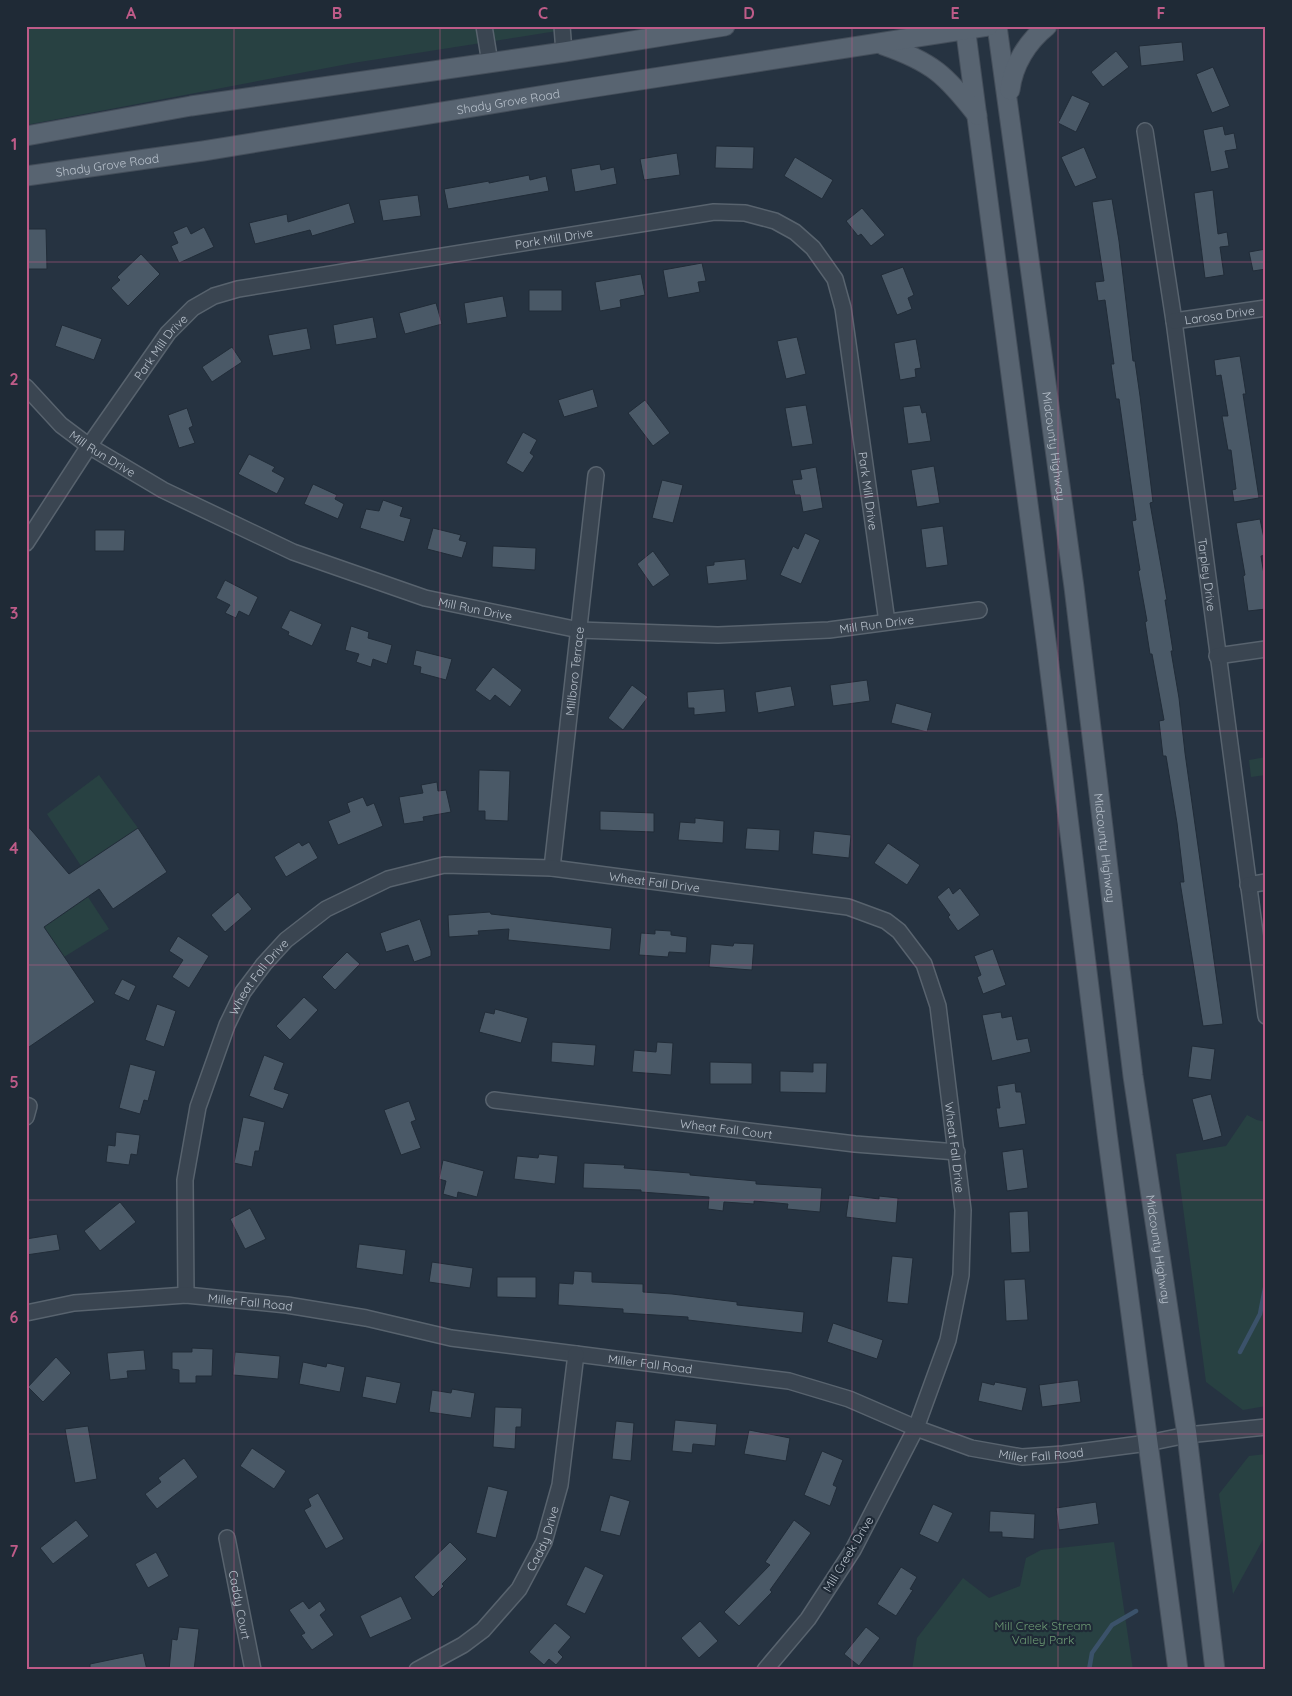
<svg xmlns="http://www.w3.org/2000/svg" width="1292" height="1696" font-family="Quicksand,sans-serif">
<rect width="100%" height="100%" fill="#263341"/>
<path fill="#284142" d="M26,26H589L353,63L26,125Z
M1266,757V775L1251,777L1249,760Z
M99,775L138,828L81,866L47,814Z
M88,897L109,929L64,957L44,927Z
M1247,1115L1257,1120L1266,1122V1406L1243,1410L1206,1382L1176,1154L1226,1146Z
M1266,1454V1534L1233,1594L1219,1494L1249,1456Z
M1114,1542L1133,1670H912L917,1638L963,1578L989,1598L1020,1586L1026,1558L1041,1550Z"/>
<g fill="none" stroke-linecap="round" stroke-linejoin="round">
<path stroke="#3b526a" stroke-width="4.5" d="M1240,1352L1260,1314L1266,1283
M1089,1670L1092,1653L1112,1625L1136,1611"/>
</g>
<path fill="#4a5967" stroke="#212c38" d="M1182,42L1184,61L1141,66L1139,46Z
M1116,51L1129,67L1103,87L1091,72Z
M1213,67L1230,106L1212,113L1196,74Z
M1072,95L1090,103L1076,132L1058,123Z
M1223,126L1225,135L1234,133L1237,149L1225,151L1229,168L1211,172L1203,130Z
M716,146L754,147L753,169L715,168Z
M1084,147L1097,178L1075,187L1061,157Z
M677,153L680,175L644,180L640,159Z
M795,157L833,180L822,199L784,176Z
M600,164L601,170L614,167L617,184L575,192L571,169Z
M529,175L530,180L546,176L549,191L448,209L444,189L489,181V183Z
M1213,190L1218,234L1227,232L1229,246L1220,247L1224,275L1205,278L1194,193Z
M418,195L421,216L383,221L379,200Z
M1112,199L1119,241L1133,361H1135L1140,396L1153,502L1150,503L1167,600H1165L1173,651H1171L1179,698L1185,753L1223,1024L1203,1026L1180,882H1184L1177,823L1166,756H1163L1159,721L1164,720L1152,654H1150L1145,622L1147,621L1138,571L1140,570L1132,521L1136,520L1119,399H1116L1111,364H1114L1105,300L1098,301L1095,282L1104,281L1092,202Z
M349,203L355,223L312,236L310,230L255,244L249,223L287,214L288,222Z
M862,208L885,235L871,246L861,234L858,236L846,221Z
M187,226L191,234L204,227L214,247L179,263L171,246L178,243L173,232Z
M26,229H46L47,269H26Z
M1266,249V269L1253,271L1249,252Z
M141,254L160,274L128,306L111,288L120,280L117,277Z
M702,263L706,281L698,282L700,292L668,298L663,270Z
M903,267L914,295L908,298L912,309L897,315L881,275Z
M641,274L645,295L620,300L621,307L600,311L595,282Z
M529,290H562V311H529Z
M503,296L507,317L467,324L464,303Z
M436,303L442,324L405,334L399,313Z
M373,317L377,338L336,345L333,325Z
M62,325L102,339L94,360L55,346Z
M307,328L311,349L273,356L268,335Z
M797,337L806,374L786,379L777,341Z
M916,339L921,368L915,369L916,377L900,380L894,343Z
M232,347L242,362L212,382L202,367Z
M1240,356L1246,394H1243L1259,498L1234,502L1232,490L1236,489L1231,450H1228L1222,416H1228L1221,375L1216,376L1214,360Z
M593,389L598,407L564,417L558,400Z
M645,400L670,433L653,446L628,413Z
M806,405L813,444L792,447L785,408Z
M920,405L922,413L926,412L931,441L908,444L903,407Z
M187,408L193,426L189,428L195,443L179,448L168,415Z
M523,432L537,440L530,453L534,456L523,473L506,463Z
M249,454L275,467L272,471L285,478L277,494L238,474Z
M934,466L940,503L917,507L911,470Z
M816,467L823,508L803,512L800,495H795L792,480L802,479L800,470Z
M662,480L683,485L673,523L652,518Z
M313,484L337,495L335,499L344,504L338,519L304,504Z
M383,500L403,507L400,516L411,519L404,542L360,528L366,509L379,511Z
M1260,519L1266,548V555L1261,556L1266,587V609L1248,611L1243,576L1245,575L1236,523Z
M943,526L948,565L926,568L921,529Z
M433,528L461,535L459,540L467,542L462,558L427,549Z
M95,530H125L124,551H95Z
M805,533L820,540L801,584L780,575L793,546L798,549Z
M493,546L536,548L535,570L492,567Z
M653,551L670,575L653,587L637,564Z
M745,559L747,580L708,584L706,566L714,565V562Z
M225,580L258,597L249,616L239,611L236,618L225,613L230,605L216,598Z
M290,610L322,624L312,646L288,635L289,632L281,628Z
M351,626L369,632L368,638L392,645L387,664L373,659L371,667L356,662L359,654L345,650Z
M416,650L452,659L446,680L420,673L421,667L413,665Z
M493,667L522,690L510,707L495,695L490,701L475,690Z
M867,680L870,701L833,706L830,685Z
M632,685L648,697L623,730L608,718Z
M791,686L795,706L758,713L755,692Z
M724,689L726,712L694,715V708H688L687,692Z
M896,703L932,713L927,732L891,723Z
M479,770L510,771L508,821L485,820V811H478Z
M437,782L438,791L446,790L451,812L423,817L424,821L404,824L399,797L423,793L421,785Z
M363,797L367,806L374,803L383,826L338,845L328,821L350,812L347,803Z
M600,811L654,813V832L600,830Z
M695,818L724,821L723,843L678,840L680,822L695,823Z
M26,824L69,874L138,828L167,872L113,909L99,889L44,927L95,1002L26,1049Z
M747,828L780,830L779,851L745,849Z
M814,831L851,835L849,858L812,854Z
M299,842L302,846L309,842L318,858L286,877L274,857Z
M888,843L920,865L907,885L874,863Z
M949,887L953,894L960,888L980,915L958,931L948,917L950,915L937,897Z
M238,892L252,909L225,932L211,915Z
M490,912L491,914L612,928L610,950L508,940L509,929L478,931L479,935L449,937L448,915Z
M420,919L431,951V956L414,962L408,945L386,952L380,933Z
M655,930L671,931V935L687,937L686,953L669,952L668,957L639,955L641,933L655,934Z
M178,936L209,956L189,988L172,977L183,960L169,951Z
M734,943L754,944L752,970L709,967L711,944L733,946Z
M993,949L1006,985L983,994L977,977L981,975L974,956Z
M347,952L360,964L335,990L322,977Z
M122,979L136,986L129,1001L114,994Z
M304,997L318,1010L290,1040L276,1026Z
M157,1004L176,1011L164,1047L145,1040Z
M495,1009L528,1018L521,1043L479,1032L485,1012L494,1014Z
M1001,1012L1002,1018L1012,1016L1017,1040L1028,1038L1031,1052L992,1061L982,1015Z
M552,1042L596,1045L594,1066L551,1062Z
M657,1042L673,1043L671,1075L632,1072L634,1050L656,1052Z
M1192,1046L1215,1049L1211,1080L1188,1077Z
M264,1055L284,1063L274,1089L289,1094L283,1109L249,1096Z
M710,1062L752,1063V1084H710Z
M813,1063H827L826,1093L780,1092V1071L813,1072Z
M130,1064L156,1071L148,1101L144,1100L140,1114L119,1108Z
M1015,1083L1016,1092H1021L1026,1124L999,1128L996,1108H1000L997,1086Z
M1211,1094L1222,1136L1203,1141L1192,1099Z
M409,1101L416,1120L411,1122L421,1148L401,1155L384,1110Z
M243,1117L265,1122L259,1151H255L252,1167L234,1163Z
M116,1132L140,1135L137,1155L131,1154L129,1165L106,1162L108,1145L115,1146Z
M1023,1149L1028,1188L1007,1191L1002,1152Z
M539,1154L558,1156L555,1184L514,1179L517,1156L538,1158Z
M443,1160L484,1171L477,1197L458,1192L457,1198L443,1194L446,1181L439,1179Z
M584,1163L625,1165L624,1168L690,1173V1175L756,1181V1184L822,1188L820,1212L787,1209L788,1204L754,1201V1204L724,1202L723,1211L708,1209L709,1197L641,1192V1190L583,1188Z
M849,1195L879,1199V1196L898,1198L896,1223L846,1217Z
M120,1202L136,1222L100,1251L84,1231Z
M250,1208L266,1239L245,1249L230,1219Z
M1028,1211L1030,1252L1011,1253L1009,1212Z
M57,1234L60,1250L26,1255V1239Z
M359,1244L406,1250L403,1275L356,1268Z
M892,1256L913,1258L908,1304L887,1302Z
M432,1262L473,1268L470,1288L429,1282Z
M574,1271L592,1272V1282L643,1284V1292L672,1294L737,1302V1305L804,1312L802,1333L688,1320V1317L623,1313V1309L558,1305L559,1283L573,1284Z
M497,1277H536V1298L497,1297Z
M1025,1279L1028,1320L1006,1321L1004,1280Z
M833,1323L883,1340L877,1359L827,1342Z
M192,1348L213,1349L212,1376H196V1383H179V1370L172,1369V1352H192Z
M144,1350L146,1370L127,1371L128,1378L110,1380L107,1353Z
M235,1352L280,1356L278,1379L233,1375Z
M56,1357L71,1373L43,1402L28,1387Z
M303,1362L326,1367L327,1363L345,1367L340,1392L299,1384Z
M366,1376L401,1383L396,1404L362,1397Z
M1078,1380L1081,1402L1042,1407L1039,1385Z
M982,1382L994,1385L995,1382L1027,1388L1022,1411L978,1401Z
M452,1389L475,1393L471,1418L429,1412L432,1390L451,1393Z
M495,1407L522,1408L521,1427H516L515,1449L493,1447Z
M675,1420L717,1424L715,1446L693,1444L692,1453L672,1451Z
M616,1421L634,1423L631,1461L612,1459Z
M88,1426L97,1479L75,1483L65,1429Z
M749,1430L790,1438L786,1461L744,1454Z
M252,1448L286,1471L274,1489L240,1466Z
M822,1451L843,1460L833,1485L837,1487L830,1506L804,1495Z
M184,1458L198,1477L157,1509L145,1494L161,1482L158,1478Z
M488,1486L508,1491L496,1538L476,1533Z
M318,1493L344,1539L326,1549L304,1510L311,1506L308,1499Z
M610,1495L630,1501L620,1536L600,1531Z
M1096,1502L1099,1524L1059,1530L1056,1508Z
M933,1504L953,1513L938,1543L919,1534Z
M990,1511L1035,1514L1034,1539L1002,1537V1532H989Z
M76,1520L89,1536L53,1564L40,1548Z
M794,1520L811,1533L770,1590L772,1592L739,1626L724,1612L770,1565L765,1562Z
M450,1542L467,1559L442,1584L444,1586L433,1597L414,1577Z
M156,1552L169,1576L148,1588L135,1564Z
M585,1566L604,1575L585,1614L566,1605Z
M901,1567L917,1577L910,1589L913,1590L896,1616L877,1604Z
M401,1596L412,1619L370,1638L360,1616Z
M303,1601L309,1609L320,1601L326,1610L320,1615L334,1635L312,1650L301,1635L305,1633L289,1610Z
M700,1621L718,1641L699,1658L681,1638Z
M555,1623L571,1637L558,1652L563,1657L556,1665L549,1659L544,1665L529,1652Z
M179,1627L199,1629L194,1670H169L172,1639L177,1640Z
M866,1627L880,1638L859,1666L844,1654Z
M143,1653L147,1670H90V1664Z"/>
<g fill="none" stroke-linecap="round" stroke-linejoin="round">
<defs>
<g id="minor">
<path d="M484,26L490,63"/>
<path d="M562,26L564,52"/>
<path id="s1" d="M1145,131L1174,321L1266,1016"/>
<path id="s2" d="M1174,321L1266,308"/>
<path id="s3" d="M26,387L61,425L89,446L163,490L293,552L425,598L579,630L718,635L829,630L979,610"/>
<path id="s4" d="M26,543L89,446L168,333L193,308L214,296L238,289L714,212L745,213L775,221L795,232L813,248L835,279L843,308L887,622"/>
<path d="M1217,656L1266,649"/>
<path id="s5" d="M552,868L596,475"/>
<path d="M1248,885L1266,882"/>
<path id="s6" d="M494,1100L855,1144L957,1152"/>
<path d="M26,1105L29,1106L26,1117"/>
<path id="s7" d="M186,1295L185,1180L198,1107L227,1025L243,992L264,964L286,940L326,909L388,879L444,865L552,868L848,907L886,921L899,931L924,964L938,1006L963,1210L961,1275L948,1340L916,1428L853,1550L808,1619L765,1670"/>
<path id="s8" d="M26,1313L74,1303L186,1295L287,1305L366,1318L451,1338L789,1381L849,1399L916,1428L971,1448L1022,1457L1063,1454L1148,1443L1187,1435L1266,1427"/>
<path id="s9" d="M227,1538L253,1670"/>
<path id="s10" d="M417,1670L463,1645L483,1630L519,1589L544,1542L560,1485L576,1354"/>
</g>
<g id="major">
<path d="M965,26L1047,648L1107,1133L1178,1670"/>
<path id="s11" d="M997,26L1074,587L1133,1076L1187,1435L1215,1670"/>
<path d="M883,45C932,62 946,75 977,115"/>
<path d="M1010,90C1013,65 1027,42 1047,26"/>
<path d="M26,136L191,106L564,52L725,26"/>
<path id="s12" d="M26,176L203,151L576,90L988,26"/>
</g>
</defs>
<use href="#minor" stroke="#58636e" stroke-width="18"/>
<use href="#major" stroke="#444e5a" stroke-width="21"/>
<use href="#minor" stroke="#3a4551" stroke-width="15"/>
<use href="#major" stroke="#586471" stroke-width="19"/>
</g>
<path fill="none" stroke="#be5b88" stroke-width="1" stroke-opacity="0.55" d="M234,26V1670M440,26V1670M646,26V1670M852,26V1670M1058,26V1670M26,262H1266M26,496H1266M26,731H1266M26,965H1266M26,1200H1266M26,1434H1266"/>
<g text-anchor="middle" dominant-baseline="central" stroke-width="4.5" stroke-linejoin="round" paint-order="stroke">
<g font-size="12" fill="#b7c0cb" stroke="#1f2a36">
<text stroke="none"><textPath href="#s12" startOffset="488">Shady Grove Road</textPath></text>
<text stroke="none"><textPath href="#s12" startOffset="82">Shady Grove Road</textPath></text>
<text stroke="none"><textPath href="#s4" startOffset="658">Park Mill Drive</textPath></text>
<text stroke="none"><textPath href="#s2" startOffset="46">Larosa Drive</textPath></text>
<text stroke="none"><textPath href="#s4" startOffset="238">Park Mill Drive</textPath></text>
<text stroke="none"><textPath href="#s11" startOffset="424">Midcounty Highway</textPath></text>
<text stroke="none"><textPath href="#s3" startOffset="102">Mill Run Drive</textPath></text>
<text stroke="none"><textPath href="#s4" startOffset="1182">Park Mill Drive</textPath></text>
<text stroke="none"><textPath href="#s1" startOffset="448">Tarpley Drive</textPath></text>
<text stroke="none"><textPath href="#s3" startOffset="508">Mill Run Drive</textPath></text>
<text stroke="none"><textPath href="#s3" startOffset="912">Mill Run Drive</textPath></text>
<text stroke="none"><textPath href="#s5" startOffset="198">Millboro Terrace</textPath></text>
<text stroke="none"><textPath href="#s11" startOffset="829">Midcounty Highway</textPath></text>
<text stroke="none"><textPath href="#s7" startOffset="769">Wheat Fall Drive</textPath></text>
<text stroke="none"><textPath href="#s7" startOffset="334">Wheat Fall Drive</textPath></text>
<text stroke="none"><textPath href="#s6" startOffset="234">Wheat Fall Court</textPath></text>
<text stroke="none"><textPath href="#s7" startOffset="1249">Wheat Fall Drive</textPath></text>
<text stroke="none"><textPath href="#s11" startOffset="1234">Midcounty Highway</textPath></text>
<text stroke="none"><textPath href="#s8" startOffset="226">Miller Fall Road</textPath></text>
<text stroke="none"><textPath href="#s8" startOffset="631">Miller Fall Road</textPath></text>
<text stroke="none"><textPath href="#s8" startOffset="1036">Miller Fall Road</textPath></text>
<text stroke="none"><textPath href="#s10" startOffset="188">Caddy Drive</textPath></text>
<text transform="translate(848 1554) rotate(-59)">Mill Creek Drive</text>
<text stroke="none"><textPath href="#s9" startOffset="68">Caddy Court</textPath></text>
</g>
<g font-size="12" fill="#6e9c75" stroke="#1f2a36">
<text x="1043" y="1625">Mill Creek Stream<tspan x="1043" dy="14">Valley Park</tspan></text>
</g>
</g>
<rect width="1292" height="1696" fill="none" stroke="#1f2a36" stroke-width="55"/>
<rect x="28" y="28" width="1236" height="1640" fill="none" stroke="#be5b88" stroke-width="2"/>
<g font-size="16" text-anchor="middle" font-weight="bold" fill="#be5b88">
<text x="131" y="19">A</text>
<text x="337" y="19">B</text>
<text x="543" y="19">C</text>
<text x="749" y="19">D</text>
<text x="955" y="19">E</text>
<text x="1161" y="19">F</text>
<text x="14" y="150">1</text>
<text x="14" y="385">2</text>
<text x="14" y="619">3</text>
<text x="14" y="854">4</text>
<text x="14" y="1088">5</text>
<text x="14" y="1323">6</text>
<text x="14" y="1557">7</text>
</g>
</svg>
